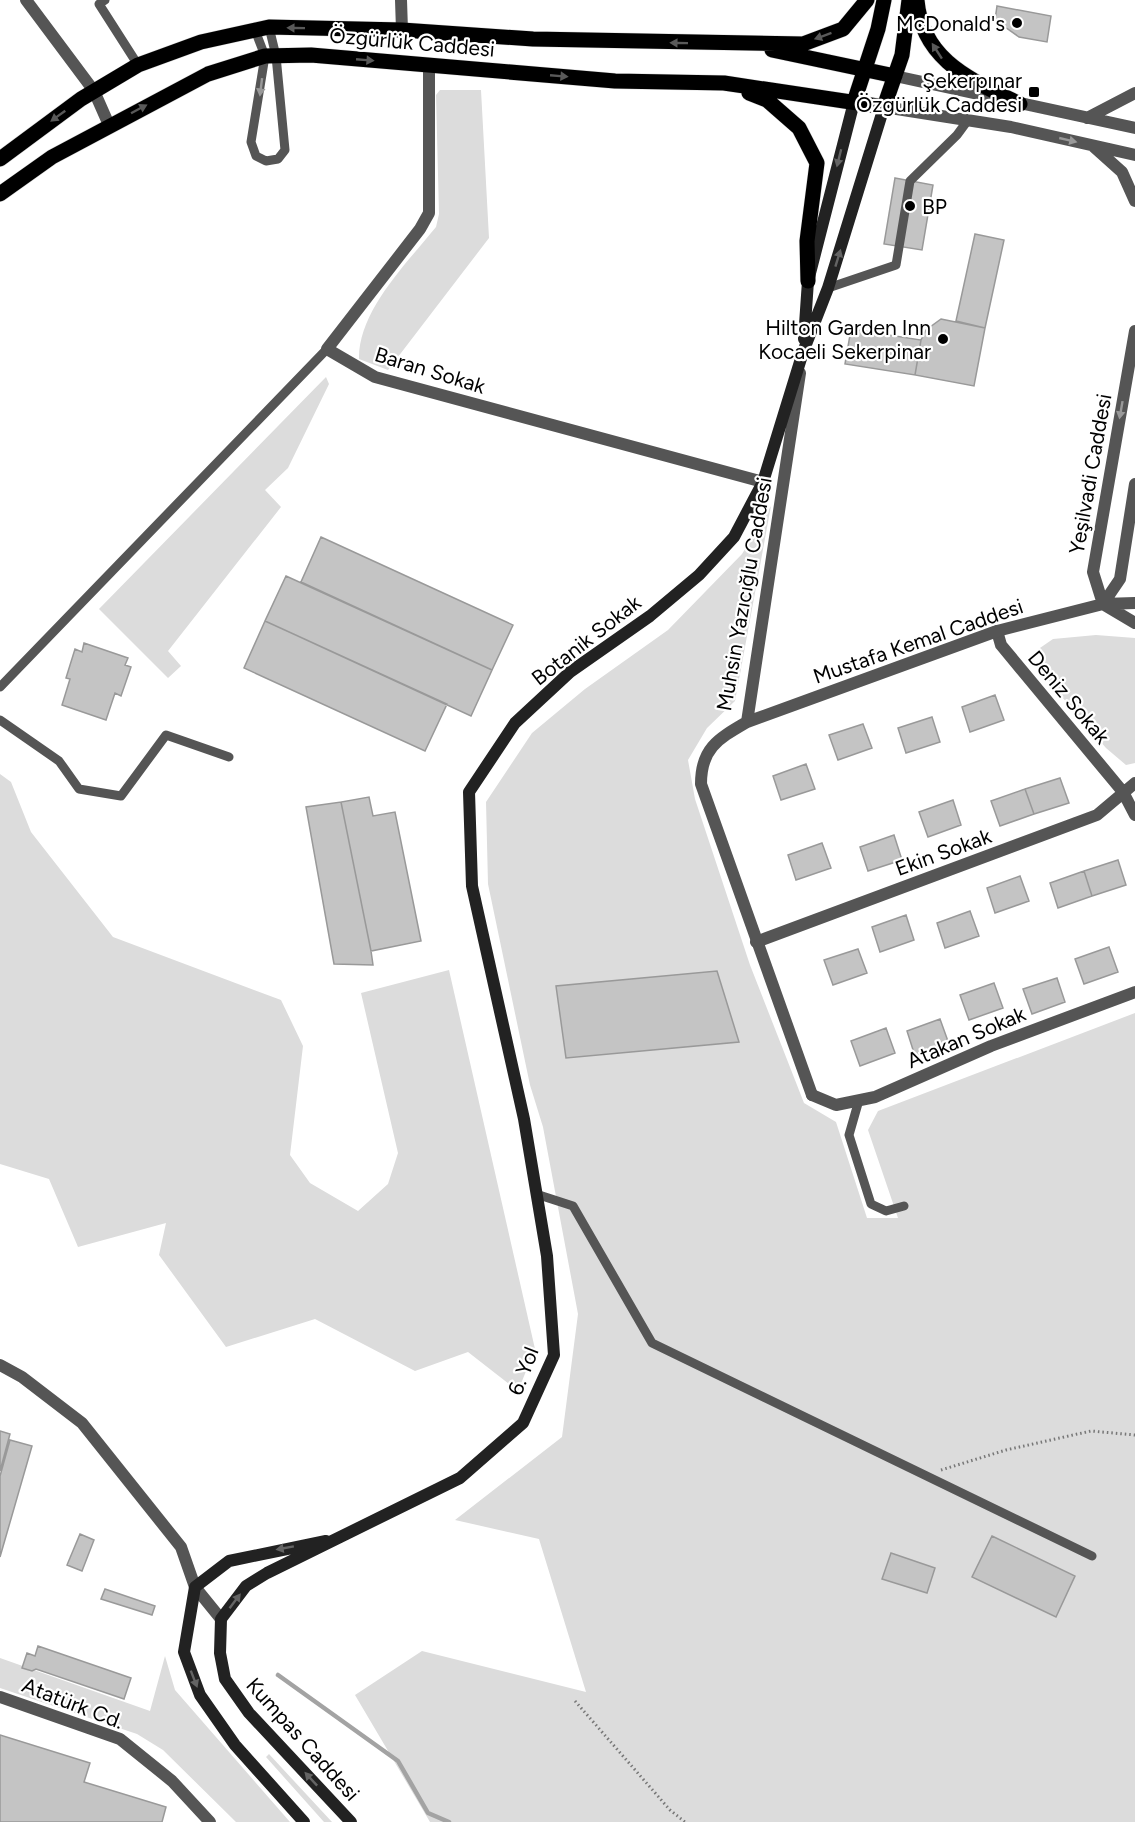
<svg xmlns="http://www.w3.org/2000/svg" width="1135" height="1822" font-family="Figtree,sans-serif">
<rect width="100%" height="100%" fill="#fff"/>
<path fill="#dcdcdc" d="M440,90H481L489,238L388,370L359,359C358,311 407,263 436,227L439,214L436,95Z
M326,377L329,384L288,468L265,490L281,507L168,651L181,666L168,678L99,609Z
M771,506L735,701L707,728L688,760L695,799L750,965L804,1103L836,1122L867,1218H898L868,1130L878,1111L1135,1013V1822H430L355,1695L422,1651L586,1692L539,1539L455,1520L562,1437L578,1314L543,1127L530,1085L488,884L486,802L532,733L585,689L668,630L742,554Z
M1096,635L1135,638V763L1126,765L1106,748L1050,683L1037,650L1053,639Z
M0,774L11,782L31,832L113,937L281,1000L303,1046L290,1155L310,1183L358,1211L388,1184L398,1153L361,993L449,970L535,1349L518,1391L468,1352L415,1371L315,1319L226,1347L159,1255L166,1223L78,1247L49,1179L0,1164Z
M165,1656L175,1690L290,1822H236L163,1750L137,1734L0,1688V1658L150,1711Z
M269,1754L332,1822H324L266,1757Z"/>
<g fill="none" stroke-linecap="round" stroke-linejoin="round">
<path stroke="#a3a3a3" stroke-width="4.5" d="M278,1675L398,1761L428,1813L449,1822"/>
</g>
<path fill="#c4c4c4" stroke="#999" stroke-width="1.5" d="M997,6L1051,16L1047,42L1019,37L995,20Z
M895,178L933,185L922,250L884,244Z
M975,234L1004,240L985,328L956,321Z
M941,319L985,328L974,386L915,375L921,340L926,330Z
M851,329L921,340L915,375L845,364Z
M321,537L513,625L492,670L301,582Z
M286,576L492,670L471,716L265,621Z
M265,621L447,704L425,751L244,668Z
M84,643L128,658L125,665L131,667L121,696L115,693L106,720L62,705L70,679L66,678L75,649L82,652Z
M995,695L1004,720L970,732L962,707Z
M932,717L940,742L906,753L898,728Z
M863,724L872,748L838,760L829,735Z
M806,764L815,789L781,800L773,776Z
M1060,778L1069,803L1034,814L1025,789Z
M1025,789L1034,814L1000,826L991,801Z
M369,797L373,816L395,812L421,941L371,951L341,802Z
M953,800L961,825L928,837L919,812Z
M341,802L371,951L373,965L334,964L306,807Z
M894,835L902,860L868,871L860,847Z
M822,843L831,868L796,880L788,855Z
M1118,860L1126,885L1092,896L1084,871Z
M1084,871L1092,896L1058,908L1050,883Z
M1020,876L1029,901L995,913L987,888Z
M970,911L979,936L945,948L937,923Z
M906,915L914,940L880,952L872,927Z
M1109,947L1118,972L1084,984L1075,959Z
M858,949L867,973L833,985L824,960Z
M717,971L739,1042L566,1058L556,986Z
M1057,978L1065,1002L1032,1014L1023,989Z
M994,983L1003,1008L969,1020L960,995Z
M940,1019L949,1044L915,1056L907,1031Z
M886,1028L895,1053L860,1066L851,1041Z
M0,1431L10,1434L0,1471Z
M10,1440L32,1446L0,1557V1476Z
M80,1534L94,1540L82,1571L67,1565Z
M992,1536L1075,1576L1056,1617L972,1577Z
M891,1553L935,1568L927,1593L882,1579Z
M105,1589L155,1606L152,1615L101,1599Z
M38,1646L131,1678L124,1699L36,1669L32,1671L22,1668L27,1653L35,1656Z
M0,1735L90,1763L84,1782L166,1807L162,1822H0Z"/>
<g fill="none" stroke-linecap="round" stroke-linejoin="round">
<defs>
<path id="primary" d="M917,0C922,61 972,80 1020,104
M772,50L895,76
M749,93L767,100L799,128L817,163L807,241L808,281
M854,102L878,29L884,0
M0,159L81,99L138,65L201,42L269,27L402,30L533,39L803,44L843,29L867,0
M0,194L52,157L208,74L265,56L311,55L615,81L724,83L884,107L902,55L909,0"/>
</defs>
<use href="#primary" stroke="#dbdbdb" stroke-width="16"/>
<path stroke="#777" stroke-width="3" stroke-dasharray="1.5 3" stroke-linecap="butt" d="M941,1470L1006,1450L1091,1431L1135,1435
M575,1701L670,1810L685,1822"/>
<path stroke="#555" stroke-width="9" d="M105,0L99,4L138,65
M255,30L265,56L251,142L256,156L266,161L278,159L285,150L276,56L269,27
M828,288L896,265L910,181L957,135L968,120
M0,687L327,349
M0,720L59,761L79,789L121,796L166,735L229,757
M859,1100L849,1135L871,1204L886,1211L904,1206
M536,1194L573,1206L652,1343L1092,1556"/>
<path stroke="#555" stroke-width="12" d="M401,0L402,30
M429,65V213L420,229L327,349L375,377L763,482
M997,631L1001,645L1123,792L1135,815
M756,942L1097,815L1135,783
M812,1095L836,1105L875,1097L991,1046L1135,992
M0,1365L22,1377L82,1423L181,1547L195,1587L221,1619
M0,1697L120,1739L172,1781L210,1822"/>
<path stroke="#555" stroke-width="12" d="M26,0L94,91L109,125
M895,76L1135,128
M884,107L1011,127L1135,155
M1087,118L1135,93
M1093,146L1122,172L1135,201
M800,373L747,722C718,739 701,748 701,784L812,1095
M1103,604L1093,572L1135,331
M1103,604L1120,579L1135,484
M1103,604L1135,623
M747,722L997,631L1103,604L1135,603"/>
<path stroke="#222" stroke-width="12" d="M804,339L808,281L854,102
M304,1822L235,1745L200,1695L184,1652L195,1587L229,1561L326,1541
M351,1822L249,1713L225,1679L220,1653L221,1619L246,1586L267,1573L460,1478L523,1423L554,1355L547,1256L524,1119L472,886L469,792L515,723L570,672L650,616L699,575L734,537L763,482L803,352L828,288L884,107"/>
<use href="#primary" stroke="#000" stroke-width="15"/>
</g>
<defs><path id="oneway-solid" d="M-6-.8H1V-3.2L6.5 0L1 3.2V.8H-6Z" transform="scale(1.5)"/></defs>
<g fill="#595959">
<use href="#oneway-solid" transform="translate(296 28) rotate(-179)"/>
<use href="#oneway-solid" transform="translate(823 36) rotate(160)"/>
<use href="#oneway-solid" transform="translate(679 43) rotate(-179)"/>
<use href="#oneway-solid" transform="translate(937 51) rotate(-123)"/>
<use href="#oneway-solid" transform="translate(365 60) rotate(5)"/>
<use href="#oneway-solid" transform="translate(559 76) rotate(5)"/>
<use href="#oneway-solid" transform="translate(139 109) rotate(-28)"/>
<use href="#oneway-solid" transform="translate(58 116) rotate(144)"/>
</g>
<g fill="#999">
<use href="#oneway-solid" transform="translate(261 87) rotate(97)"/>
<use href="#oneway-solid" transform="translate(1068 140) rotate(13)"/>
<use href="#oneway-solid" transform="translate(1121 410) rotate(100)"/>
</g>
<g fill="#646464">
<use href="#oneway-solid" transform="translate(839 158) rotate(104)"/>
<use href="#oneway-solid" transform="translate(838 258) rotate(-73)"/>
<use href="#oneway-solid" transform="translate(285 1548) rotate(170)"/>
<use href="#oneway-solid" transform="translate(235 1601) rotate(-53)"/>
<use href="#oneway-solid" transform="translate(194 1679) rotate(69)"/>
<use href="#oneway-solid" transform="translate(311 1779) rotate(-133)"/>
</g>
<g fill="#000" stroke="#fff" stroke-width="2">
<circle cx="1017" cy="23" r="6"/>
<rect x="1028" y="86" width="12" height="12" rx="3"/>
<circle cx="910" cy="206" r="6"/>
<circle cx="943" cy="339" r="6"/>
</g>
<g text-anchor="middle" dominant-baseline="central" stroke-width="4.5" stroke-linejoin="round" paint-order="stroke">
<g font-size="21" fill="#000" stroke="#fff" text-anchor="end">
<text x="1005" y="23">McDonald's</text>
<text x="1022" y="80">Şekerpınar<tspan x="1022" dy="24">Özgürlük Caddesi</tspan></text>
<text x="922" y="206" text-anchor="start">BP</text>
<text x="931" y="327">Hilton Garden Inn<tspan x="931" dy="24">Kocaeli Sekerpinar</tspan></text>
</g>
<g font-size="21" fill="#000" stroke="#fff">
<text transform="translate(412 42) rotate(5)">Özgürlük Caddesi</text>
<text transform="translate(430 370) rotate(17)">Baran Sokak</text>
<text transform="translate(1090 474) rotate(-80)">Yeşilvadi Caddesi</text>
<text transform="translate(744 594) rotate(-80)">Muhsin Yazıcığlu Caddesi</text>
<text transform="translate(586 640) rotate(-38)">Botanik Sokak</text>
<text transform="translate(918 641) rotate(-19)">Mustafa Kemal Caddesi</text>
<text transform="translate(1069 697) rotate(50)">Deniz Sokak</text>
<text transform="translate(943 852) rotate(-20)">Ekin Sokak</text>
<text transform="translate(966 1037) rotate(-23)">Atakan Sokak</text>
<text transform="translate(523 1371) rotate(-69)">6. Yol</text>
<text transform="translate(73 1703) rotate(21)">Atatürk Cd.</text>
<text transform="translate(303 1739) rotate(48)">Kumpas Caddesi</text>
</g>
</g>
</svg>
